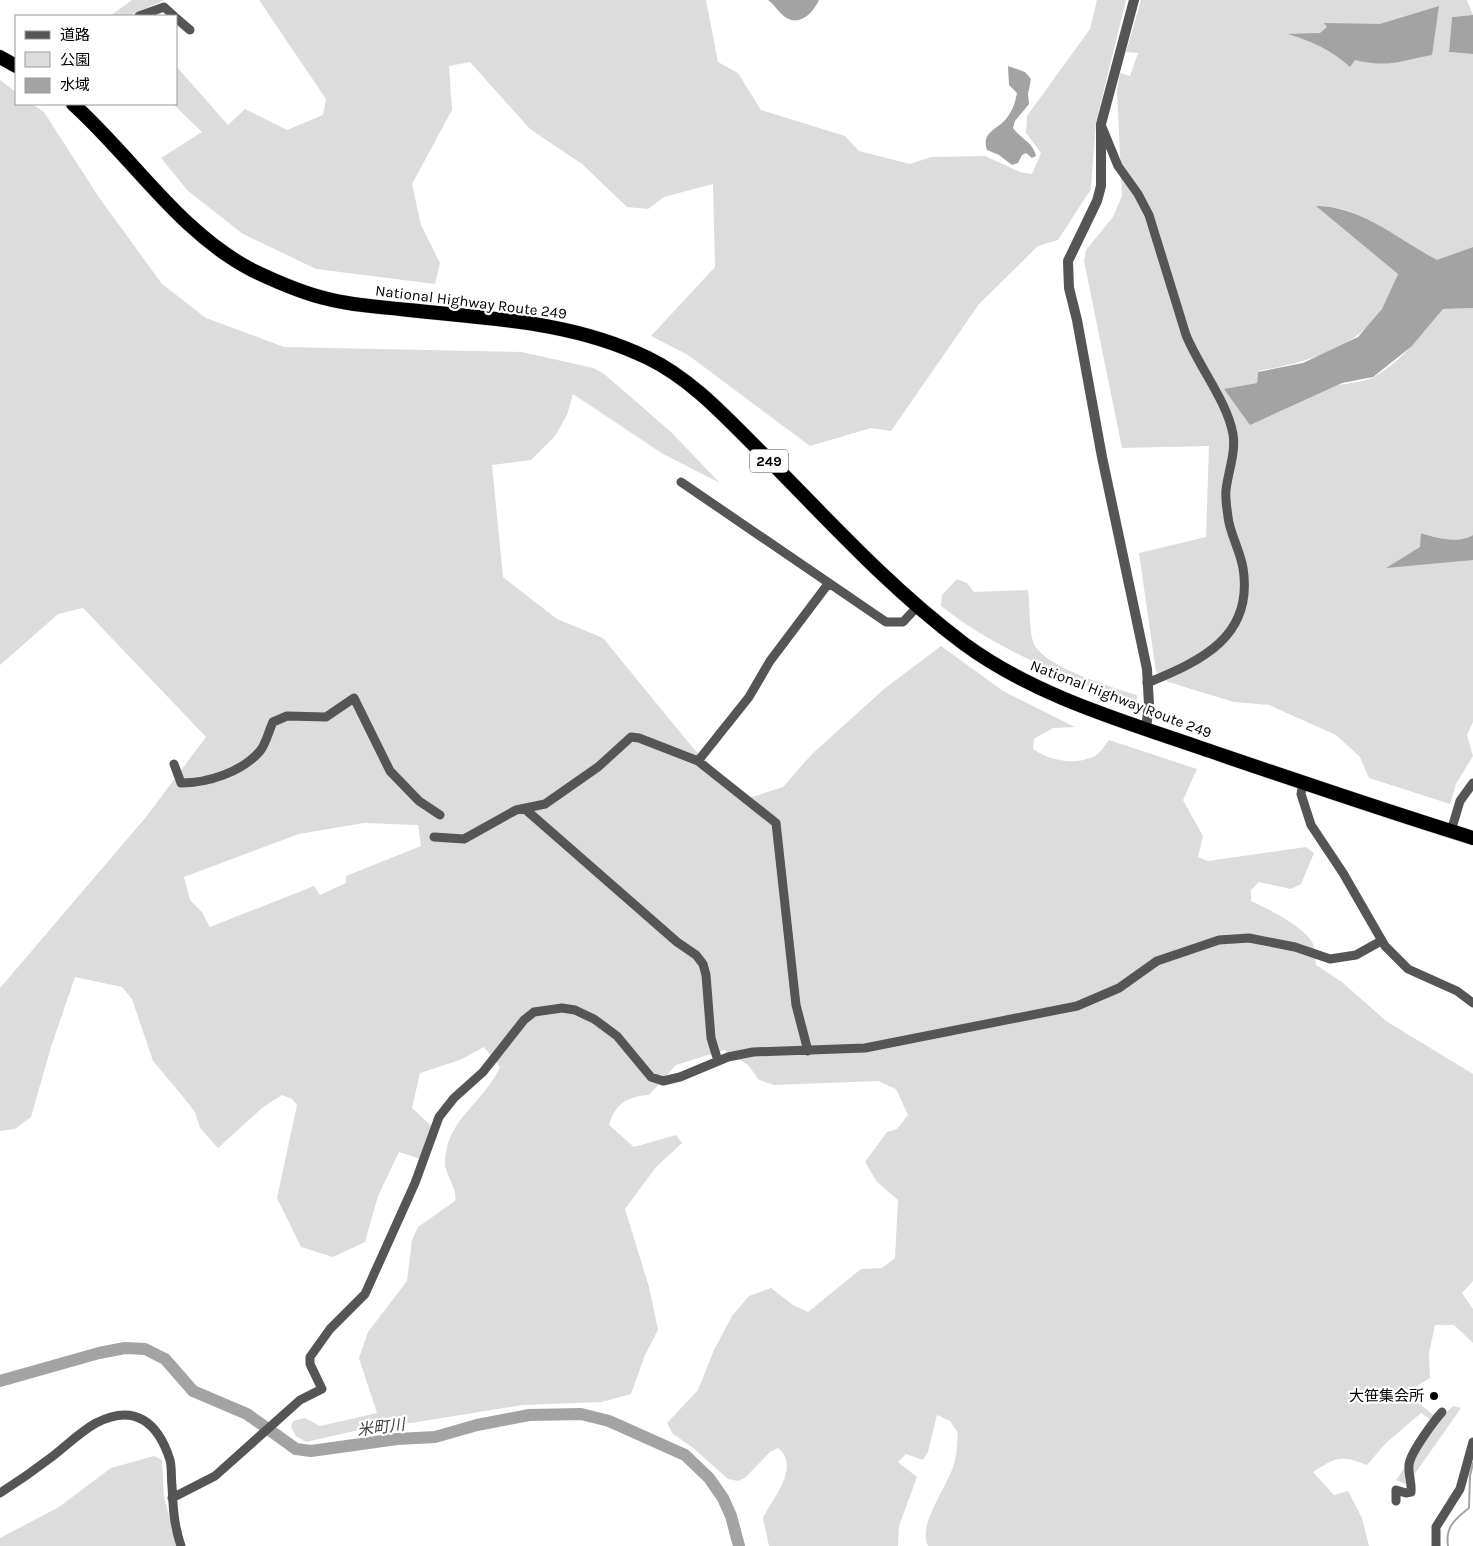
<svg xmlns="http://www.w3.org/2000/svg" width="1473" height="1546" font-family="Karla,'Noto Sans JP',sans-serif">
<rect width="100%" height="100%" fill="#fff"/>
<path fill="#dcdcdc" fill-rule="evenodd" d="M132,0H165L128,16H110Z
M259,0H706L718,62L738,73L761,110L845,136L859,151L910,164L931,157L985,156L1020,172L1032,174L1041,153L1026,133L1027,116L1090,29L1097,0H1126L1096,122L1091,189L1058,240L1038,246L979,304L891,431L871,428L810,446L688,355L651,336L715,267L713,184L664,197L648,209L627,207L582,164L530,129L470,62L449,66L452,110L412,184L421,225L440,263L435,284L316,269L243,234L188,191L161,158L202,132L173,104H176V66L228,125L245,109L287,130L323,115L326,99Z
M1141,0H1467L1473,15L1452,17L1449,52L1473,54V247L1437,261C1400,240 1362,206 1317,206L1398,273C1393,285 1389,298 1382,309C1356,350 1303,363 1258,371L1257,383L1225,389C1255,388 1352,389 1374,377C1402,361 1423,333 1443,309L1473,308V535C1459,544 1436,538 1421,533L1463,560H1473V722L1467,735L1473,756L1456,784L1450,804L1369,778L1360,757L1336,735L1269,705L1234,702L1168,682L1156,672L1139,553L1206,537L1209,446L1122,448L1084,261L1086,250L1113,217L1122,196L1117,91L1120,73L1130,76L1138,53L1126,52Z
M0,80L16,92V104H32L44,112L98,196L162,284L206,318L284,347L522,352L593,368L603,373L671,432L720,483L663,454L573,394L567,415L555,436L531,460L492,465L503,577L557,619L603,638L693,748L746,799L783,787L811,755L884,689L941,646L1003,691L1075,727L1053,728L1034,739L1033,749C1050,761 1073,765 1093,757C1099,755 1105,745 1109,740L1197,769L1183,800L1203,836L1198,857L1208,861L1306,847L1314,853L1301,884L1291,889L1259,882L1251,890V901C1267,908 1304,927 1312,942C1315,947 1315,959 1316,965L1342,982L1386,1021L1473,1074V1281L1462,1293L1473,1309V1343L1454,1325H1435L1429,1353L1430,1378L1406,1393L1432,1414L1442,1417L1453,1406L1461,1408L1407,1485L1396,1480L1436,1423L1421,1413L1386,1443L1367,1465C1340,1455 1337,1457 1313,1472L1334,1495L1348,1491L1362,1518L1369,1546H928C917,1525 948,1486 954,1464C957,1454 957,1443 958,1433L950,1421L937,1415L928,1452L923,1460L906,1454L898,1462L917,1477L899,1526L898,1546H769L763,1518C773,1498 801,1467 778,1448L770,1452L745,1478L738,1481L728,1479L692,1447L673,1434L667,1423L698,1390L714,1350L732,1316L749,1296L771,1288L793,1305L808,1312L861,1269L882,1268L895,1258L898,1200L877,1182L865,1162L887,1132L897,1129L908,1115L896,1089L878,1081L774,1085L759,1080L748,1065L724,1050L676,1065L649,1095C629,1096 615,1103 609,1125L634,1147L676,1135L682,1143L656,1167L625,1209L649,1287L658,1330L645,1355L631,1394L602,1402L523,1405L411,1423L394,1422L306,1442L296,1436L291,1427L293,1421L305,1418L320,1426L377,1413L359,1358L368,1332L407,1281L412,1240L418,1227L455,1201C458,1187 444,1175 445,1161C447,1118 484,1103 500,1067L484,1047L460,1060L420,1073L412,1108L437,1131L427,1161L399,1152L378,1196L365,1242L333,1257L301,1247L277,1198L297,1105L292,1099L282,1095L262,1108L218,1148L200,1128L195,1112L180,1093L153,1061L132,999L122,987L75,977L51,1047L31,1117L15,1129L0,1131V988L146,817L206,737L83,608L58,614L0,665ZM364,823L418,825L421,846L346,876V883L320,895L314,886L210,927L202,912L190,900L184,877L299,834Z
M957,579L967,583L974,592L1028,590C1030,604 1029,633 1034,644C1045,667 1113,688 1137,695L1136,706C1069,678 998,651 941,606L942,595Z
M154,1456L162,1460L164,1498L178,1546H0V1538L59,1507L111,1468Z"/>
<path fill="#a3a3a3" d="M768,0H819C813,13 800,27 785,17C779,13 775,5 768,0Z
M1439,6L1432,55C1399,61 1390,68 1355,60L1350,67C1332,50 1311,41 1288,34L1320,33L1327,27L1324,23L1380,24Z
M1473,15V54L1449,52L1452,17Z
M1008,66L1025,72L1031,79L1028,94L1029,104L1015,121L1013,128C1020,138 1034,143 1036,156L1032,158L1026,153L1022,155L1018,163L1012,165L999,155L987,150C981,132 997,130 1006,119C1013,110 1015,103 1017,93L1009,85Z
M1316,206C1362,206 1399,240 1437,260L1473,247V308L1443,309L1412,346L1373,377L1342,383L1250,425L1224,389L1257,383L1258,372L1303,363L1358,337L1382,309L1398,274Z
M1421,533C1435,538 1459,544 1473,535V560L1386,568L1420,547Z"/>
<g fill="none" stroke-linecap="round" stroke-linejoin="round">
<path stroke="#a3a3a3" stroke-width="2" d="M1448,1546C1445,1527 1455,1519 1469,1508L1470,1476L1473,1463"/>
<path stroke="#a3a3a3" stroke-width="12" d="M0,1381L99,1353L125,1348L145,1349L165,1359L193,1391L247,1414L296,1449L311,1451L397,1439L435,1437L477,1425L529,1415L581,1414L609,1421L685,1455L709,1478L723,1498L731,1516L739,1546"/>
<defs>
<path id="trunk" d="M0,57L16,66
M73,104C133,158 179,232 252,270C277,282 302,293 328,299C355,306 383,307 409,310C492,319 572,321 648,358C695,381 730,422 767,458C830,522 891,589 963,643C1033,695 1120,720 1201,748C1292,779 1382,810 1473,838"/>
</defs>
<use href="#trunk" stroke="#dbdbdb" stroke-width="15"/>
<path stroke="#555" stroke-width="9" d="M139,16L164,7L174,16
M176,18L190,30
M1102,127L1118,166L1138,194L1149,215L1186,335C1199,367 1227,401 1233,434C1236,453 1228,472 1226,490C1225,499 1227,508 1228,517C1230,534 1240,550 1243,568C1254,637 1201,661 1147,683
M681,482L886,622H903L918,606
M698,761L749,697L770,661L828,584
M174,764L181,783C208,783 242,772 260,751C266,744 269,730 273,722L287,716L326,717L354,698L390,771L419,801L440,815
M1303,783L1301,794L1311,825L1343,873L1385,946L1408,969L1457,991L1473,1003
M525,809L677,942L696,955L703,964L706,975L711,1038L718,1061
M1451,831L1460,801L1473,783
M434,837L464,839L516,810L545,804L598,767L631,737L639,738L698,761L776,823L796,1005L808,1051
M0,1493C19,1481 36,1469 53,1456C67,1445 80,1432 96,1423C134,1403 158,1422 170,1460C172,1468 171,1478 172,1486C173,1507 174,1526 181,1546
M172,1498L215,1476L300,1400L322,1389L310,1364V1357L330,1329L365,1294L415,1183L439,1117L454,1098L483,1072L524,1020L534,1012L562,1008L575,1010L594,1019L617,1036L651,1077L663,1081L680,1077L728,1057L753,1052L865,1048L1077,1006L1119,988L1157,961L1219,940L1249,938L1295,947L1330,959L1356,955L1381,941
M1396,1501V1490L1406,1493L1411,1492C1412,1482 1408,1474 1409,1465C1410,1453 1434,1421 1442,1412
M1436,1546V1527L1460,1489L1473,1442"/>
<path stroke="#555" stroke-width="10" d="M1134,0L1101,124V186L1097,201L1068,261L1069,288L1077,320L1102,457L1147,669L1149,704L1146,729"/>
<use href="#trunk" stroke="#000" stroke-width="14"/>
</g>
<circle fill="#000" stroke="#fff" stroke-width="2" cx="1434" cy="1396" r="5"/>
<g text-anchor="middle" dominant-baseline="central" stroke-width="4.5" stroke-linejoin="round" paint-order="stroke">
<rect fill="#fff" stroke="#4c4c4c" stroke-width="1" x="750" y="449.5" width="38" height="23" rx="4"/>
<g font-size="14" font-weight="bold" fill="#000">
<text x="769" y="461">249</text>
</g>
<g font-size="15" fill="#000" stroke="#fff">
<text transform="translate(471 302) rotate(7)">National Highway Route 249</text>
<text transform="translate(1121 699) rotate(21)">National Highway Route 249</text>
</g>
<g font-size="15" fill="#000" stroke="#fff" text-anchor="end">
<text x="1424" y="1396">大笹集会所</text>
</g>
<g font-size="16" font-style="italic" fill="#444" stroke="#fff">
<text transform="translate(381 1427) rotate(-7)">米町川</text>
</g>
</g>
<rect x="15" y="15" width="162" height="90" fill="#ffffff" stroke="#999999"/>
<rect x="25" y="31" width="25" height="8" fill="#555555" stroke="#999999"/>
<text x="60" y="40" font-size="15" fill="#000000">道路</text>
<rect x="25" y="52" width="25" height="15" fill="#dcdcdc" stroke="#999999"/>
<text x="60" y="65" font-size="15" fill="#000000">公園</text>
<rect x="25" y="78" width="25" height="15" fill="#a3a3a3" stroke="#999999"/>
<text x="60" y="90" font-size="15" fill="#000000">水域</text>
</svg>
